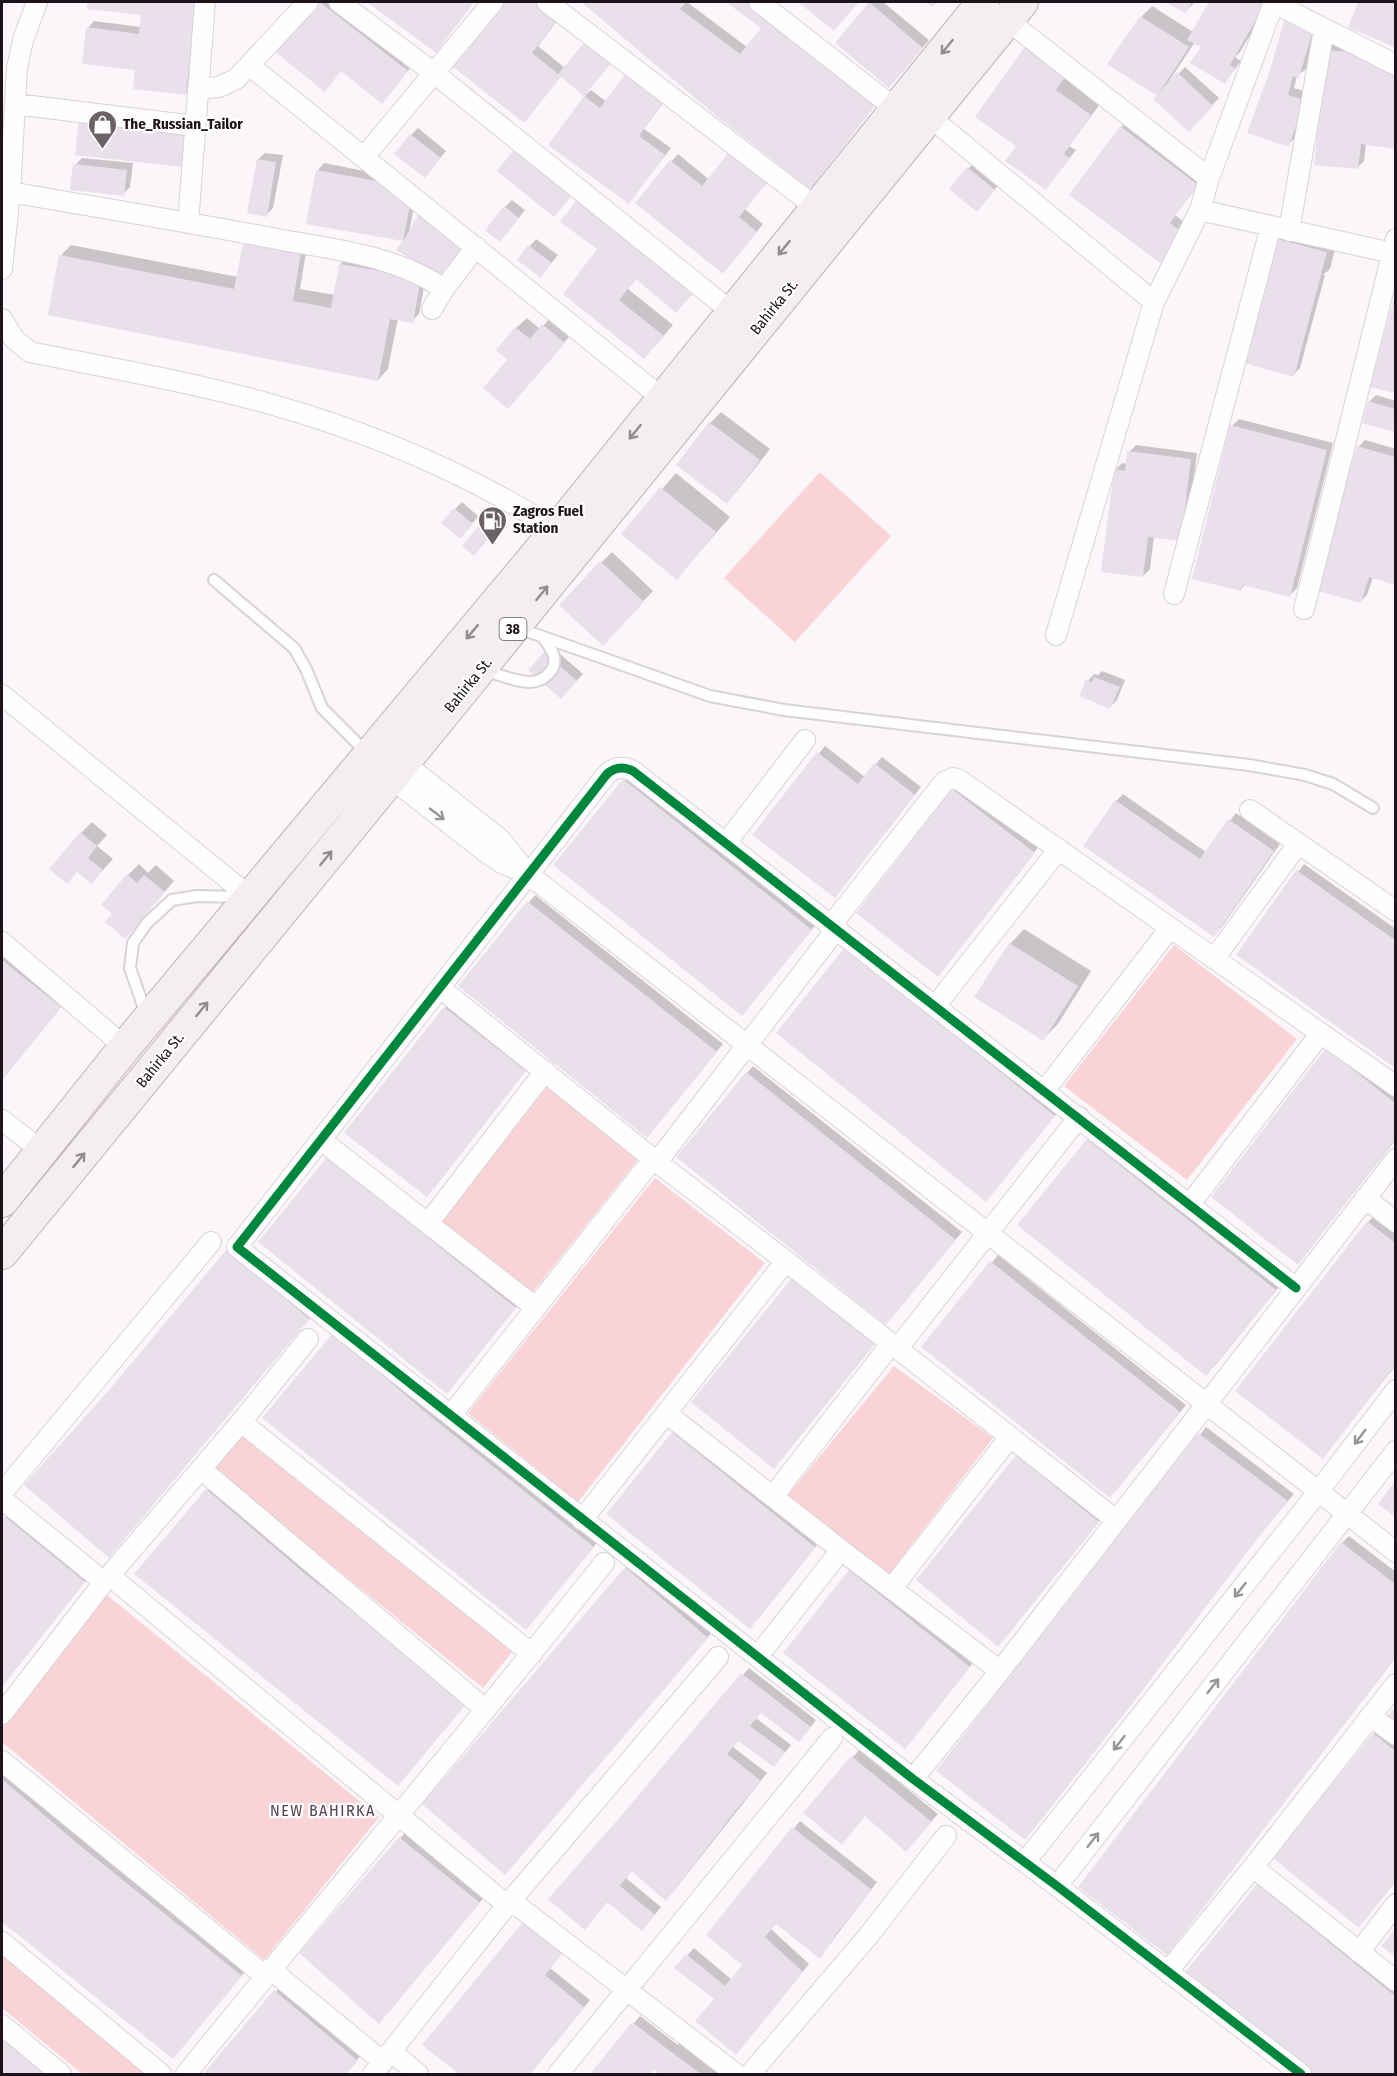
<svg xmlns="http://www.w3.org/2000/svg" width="1397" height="2076" font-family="'Fira Sans Condensed',sans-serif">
<rect width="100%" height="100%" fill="#fbf6fa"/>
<path fill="#fad3d6" d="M820,472L891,536L795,642L724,578Z
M1174,945L1297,1039L1187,1180L1064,1086Z
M548,1086L639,1158L533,1292L441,1220Z
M655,1178L765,1263L578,1502L468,1413Z
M894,1366L993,1438L889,1574L787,1496Z
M240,1430L513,1651L483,1688L210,1466Z
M107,1595L379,1817L264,1960L2,1742V1726Z
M2,1953L149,2074H82L2,2008Z"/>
<path fill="#0003" d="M89,2H202L193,86L186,93L137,69L88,28L94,21L141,27L142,14L88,8Z
M317,2H335L414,63L389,95L342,70L277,52Z
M370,2H474L436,51Z
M505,2H557L566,9L538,46L565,68L587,94L591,90L607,102L670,93L644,129L671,148L629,202L550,144L586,95L562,76L454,66Z
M583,2H687L747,47L763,28L730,3L764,2L884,94L715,113Z
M800,2H858L834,29Z
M872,2H883L929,40L899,76L837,42Z
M1168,2H1195L1186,11Z
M1210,2H1270L1240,52L1235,57L1241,61L1224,83L1203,47L1195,42L1169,81L1171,82L1185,67L1219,98L1189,130L1158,95L1141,17L1152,6L1193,32Z
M1359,2H1396V47L1350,27Z
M1296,11L1323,19L1310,66L1297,76L1294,88L1310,93L1295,138L1288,145L1285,22Z
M1039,34L1078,62L1066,79L1100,104L1069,146L1076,150L1046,188L1021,141L1025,49Z
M1334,43L1396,66V148L1366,143L1364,161L1357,168L1327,50Z
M1128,121L1208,173L1175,215L1188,225L1160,261L1121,127Z
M418,128L446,151L425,176L411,135Z
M265,153L283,155L273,208L266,215L258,159Z
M678,154L763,224L730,265L637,202Z
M82,158L133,163L130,187L123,194L75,165Z
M975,161L1001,182L983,203L951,189Z
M324,163L400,178L418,188L409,232L472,235L450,270L404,240L308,223L318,170Z
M591,187L625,213L622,217L659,255L667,247L706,278L687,300L637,278L628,289L673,325L655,346L565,294L599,249Z
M512,200L525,210L507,233L505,207Z
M1289,229L1337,241L1330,269L1323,275H1325L1300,368L1293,375L1279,240Z
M251,237L307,246L300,289L335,295L340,265L347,258L427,272L419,314L412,321L398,318L388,369L378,380L61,255L71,245L238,277L244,244Z
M536,239L558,255L541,276L519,259Z
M1396,297V392L1372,386Z
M554,314L574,331L508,407L509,359L516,328L527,318L540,329Z
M1376,395L1396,401V431L1364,422L1369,402Z
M721,412L770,449L737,491L727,502L710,423Z
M1239,419L1333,443L1297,588L1290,595L1246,584L1241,589L1232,426Z
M1365,440L1396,449V583L1373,577L1367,595L1360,602L1358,447Z
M1136,445L1197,453L1187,533L1154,536L1150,569L1143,576L1115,470L1122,463L1127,464L1129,452Z
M676,473L730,517L677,578L623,534Z
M462,502L478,516L467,530L455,509Z
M488,518L498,526L481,547L464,546Z
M612,552L653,591L613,633L601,563Z
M552,647L583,674L568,690L545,653Z
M1102,671L1125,680L1117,700L1110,707L1088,681L1094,674L1098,675Z
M825,746L865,777L882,757L921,787L841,889L754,834Z
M631,773L818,922L742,1014L555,865Z
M960,784L1040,845L938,975L954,790Z
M1123,794L1206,852L1236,813L1280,844L1221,928L1214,935L1116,801Z
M92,822L107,835L97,846L113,859L92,882L78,871L81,833Z
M139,864L148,873L156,865L174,881L125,937L114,914L128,875Z
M1304,864L1396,929V1066L1238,954Z
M535,895L723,1044L653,1129L460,986Z
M1024,929L1091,971L1058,1024L1043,1039L1010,944Z
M2,934L74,991L2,1080Z
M853,942L1061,1108L992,1193Z
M452,1001L532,1063L434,1188L445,1008Z
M1327,1049L1396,1091V1139L1298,1263Z
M753,1066L962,1232L886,1323L747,1073Z
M1095,1133L1282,1283L1213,1368L1088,1140Z
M328,1158L522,1300L453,1385Z
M1375,1215L1396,1231V1365L1323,1457L1368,1222Z
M234,1244L315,1312L115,1549L110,1391Z
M998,1255L1186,1405L1116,1490L923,1347Z
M793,1279L880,1337L781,1460Z
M335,1334L600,1539L533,1621Z
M680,1426L821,1540L757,1620L673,1433Z
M1206,1427L1294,1494L1261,1533L1137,1697L1032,1831L938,1771Z
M1024,1449L1105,1514L1005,1638L1017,1456Z
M214,1483L472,1695L398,1784L207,1490Z
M12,1510L91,1574L2,1686V1522Z
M1349,1536L1396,1572V1657L1173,1946L1342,1543Z
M632,1562L714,1630L512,1866L626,1568Z
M857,1564L976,1659L912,1740L850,1571Z
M749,1668L816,1720L806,1733L762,1711L756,1718L791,1745L774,1766L739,1740L733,1747L767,1773L673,1892L632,1870L626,1878L661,1907L649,1922L608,1901L585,1928L622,1817Z
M1380,1727L1396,1739V1881L1365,1919L1374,1734Z
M859,1750L938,1814L913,1843L866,1815L806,1813Z
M2,1767L248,1968L173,2057L2,1919Z
M800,1821L877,1882L820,1957L777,1922L771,1929L809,1964L743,2046L716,1999L676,1968L694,1948L732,1980L744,1965L708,1934Z
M406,1832L486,1895L386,2015L400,1838Z
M1265,1879L1396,1983V2074H1316L1188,1971Z
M524,1923L568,1946L550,1968L590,2000L530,2074H461L424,2045Z
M282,1985L363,2053L345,2074H205Z
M640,2016L678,2045L681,2041L723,2072L721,2074H661L654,2069L649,2074H592Z
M2,2024L64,2074H2Z"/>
<path fill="#eae0ec" d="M87,2H196L186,95L133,89L135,70L82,64L86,27L139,34L141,15L87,9Z
M315,2H320L408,71L382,104L341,71L325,92L275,52Z
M367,2H474L436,53Z
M503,2H541L560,16L532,53L558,74L588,38L614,60L584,96L561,77L524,123L452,66Z
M581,2H686L680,9L740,54L761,28L727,3L749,2L878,102L810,189L714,114Z
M798,2H856L858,3L834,31Z
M869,2L923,48L889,88L835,43Z
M925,2H937L932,7Z
M1164,2H1192L1186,13Z
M1209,2H1260L1265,4L1230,65L1235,68L1225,84L1190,63L1201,47L1187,40Z
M1358,2H1395V48L1384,42L1348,28Z
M1140,16L1189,47L1159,93L1177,72L1213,106L1189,132L1153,99L1157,96L1107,64Z
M1284,21L1313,30L1299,78L1293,76L1288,95L1304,100L1289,147L1247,133L1270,70Z
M1024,48L1065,77L1056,90L1091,115L1064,154L1070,158L1046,190L1005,161L1016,146L975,117Z
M1326,50L1369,53L1368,62L1395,77V149L1361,144L1358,169L1314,165Z
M626,73L664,100L639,136L665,155L629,204L548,145L584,96L600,108Z
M79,119L186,131L182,167L75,155Z
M1120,126L1198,185L1170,223L1183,233L1160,263L1069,195Z
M410,134L441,158L425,178L394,154Z
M517,146L574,193L554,217L497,171Z
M730,151L768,182L739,217L757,232L723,274L635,203L670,160L702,186Z
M257,159L276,162L267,217L247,213Z
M73,164L127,170L124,196L70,190Z
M967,167L995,190L977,212L949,189Z
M316,170L393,184L412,195L403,241L420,212L466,242L443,279L396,250L403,241L306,224Z
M579,197L696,289L676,313L636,279L619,300L664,336L644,359L563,294L597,249L560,222Z
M504,206L519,218L500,242L485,230Z
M1277,239L1327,252L1294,377L1244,363Z
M243,243L301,253L293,301L331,308L339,264L421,278L413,323L390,319L378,381L48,315L59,255L234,289Z
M528,245L552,263L541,278L517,260Z
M1395,294V393L1370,387Z
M542,324L565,343L508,409L483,388L507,360L496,350L515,327L530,339Z
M1368,401L1395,409V432L1362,423Z
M709,422L760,460L727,504L676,465Z
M1230,425L1327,450L1290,597L1243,585L1241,591L1192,579Z
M1357,446L1395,457V585L1369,577L1361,603L1314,590Z
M1127,451L1191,459L1181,541L1148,537L1143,577L1101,572L1114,469L1125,471Z
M660,487L716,532L677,580L621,534Z
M454,508L473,524L460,539L441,523Z
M480,524L492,533L474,556L462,546Z
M600,561L644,602L603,646L559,605Z
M544,652L577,681L561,699L528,670Z
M1094,677L1120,687L1110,709L1079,696L1086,680L1092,682Z
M817,752L858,784L874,763L915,795L835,898L752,835Z
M623,779L812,930L742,1016L553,865Z
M952,789L1035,853L938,977L856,913Z
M1115,800L1200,859L1228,819L1274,851L1214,937L1083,846Z
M80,832L97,846L88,858L103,870L92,884L77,872L67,884L49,869Z
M1296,870L1395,940V1068L1236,955Z
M127,874L137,883L144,875L165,892L125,939L105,922L112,914L101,905Z
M527,901L717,1052L647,1138L458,986Z
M1009,943L1078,986L1043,1041L974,997Z
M845,947L1055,1116L986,1202L776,1033Z
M2,960L61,1007L2,1080Z
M444,1007L526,1071L427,1197L344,1133Z
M1326,1048L1395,1103V1139L1298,1265L1211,1197Z
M746,1072L956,1240L886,1325L676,1157Z
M1087,1139L1276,1290L1206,1376L1017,1225Z
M327,1157L516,1308L447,1394L258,1242Z
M1367,1221L1395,1243V1365L1323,1459L1235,1391Z
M227,1249L309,1319L109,1558L24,1485L109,1390Z
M990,1261L1180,1412L1110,1498L921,1347Z
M792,1278L874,1344L774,1469L691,1402Z
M333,1333L430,1416L594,1547L526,1630L262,1418Z
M672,1432L815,1547L750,1629L606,1514Z
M1198,1433L1288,1501L1255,1542L1130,1706L1025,1840L936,1771Z
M1016,1455L1099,1522L998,1647L916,1580Z
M1395,1481V1517L1378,1504Z
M206,1489L303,1572L467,1703L398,1786L134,1574Z
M4,1516L85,1582L2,1687V1519Z
M1341,1542L1395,1584V1658L1167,1955L1078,1887Z
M625,1567L708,1638L505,1875L422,1804Z
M849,1570L970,1667L905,1749L783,1653Z
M741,1673L811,1727L799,1742L761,1713L750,1726L785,1752L774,1767L738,1741L727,1754L761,1781L736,1810L666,1901L631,1871L620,1886L655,1915L642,1931L607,1902L585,1930L548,1899L621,1816Z
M1395,1706V1721L1388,1715Z
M1373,1733L1395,1751V1882L1359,1928L1273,1858Z
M851,1756L932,1822L906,1852L865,1816L842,1845L803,1813Z
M2,1779L78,1844L242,1976L173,2059L2,1922Z
M792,1827L872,1890L837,1933L820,1959L776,1924L765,1937L803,1972L736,2055L695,2021L714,1999L674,1968L686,1954L725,1986L742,1965L706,1935Z
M399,1837L480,1903L379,2024L299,1953Z
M1257,1884L1395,1996V2074H1313L1186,1971Z
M523,1922L562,1954L545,1975L584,2007L530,2074H459L422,2045Z
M1395,1929V1957L1381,1946Z
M274,1990L358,2061L346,2074H203Z
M632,2022L670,2051L701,2074H659L653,2070L649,2074H590Z
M2,2036L51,2074H2Z"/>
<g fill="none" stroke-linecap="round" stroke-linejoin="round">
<defs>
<path id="service" d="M214,580L294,648L306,669L322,708L366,752
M518,628L710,696L784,710L1249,765L1305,775L1333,784L1373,808
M484,670C498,674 515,682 530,682C544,682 559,668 553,654C551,648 546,642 543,637
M146,1014L130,968L133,943L147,923L172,900L197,896L243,897"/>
<path id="minor" d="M339,2L434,73L732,312
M547,2L817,208
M759,2L897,110
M1272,2L1396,65
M1007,20L1209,178
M249,65L662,398
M198,89L219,87L236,79L308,2
M15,104L195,126
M930,117L1154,302
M364,157L493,2
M10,192C96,207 181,221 266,237C327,249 392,253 444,289
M1200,210L1392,253
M188,223L205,2
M1289,231L1324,29
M2,269L10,192L17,68L23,40L37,2
M432,309L444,289L476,247
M2,319L14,339L30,352C110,368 192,382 270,404C373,433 466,472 557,530
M1174,594L1271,226
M1304,609L1396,239
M1056,635L1154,302L1200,210L1209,178L1274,2
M2,695L250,897
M404,763L500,839L528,874
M391,778L487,853L500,862L528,874L1396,1552
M1250,810L1396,911
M726,843L805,740
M832,924L944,782L953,778L958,779L1396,1086
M2,942L125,1047
M1214,959L1298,844
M440,988L657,1162L786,1261L1116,1520
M936,1005L1059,849
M1045,1090L1170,928
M2,1120L42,1151
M321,1140L535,1307
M657,1162L837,928
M1365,1198L1396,1222
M1190,1204L1321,1033
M429,1222L545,1071
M1296,1288C1076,1114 854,943 633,771C623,766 615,767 607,774L237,1247L913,1779L1057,1886L1301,2074
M897,1349L1079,1117
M666,1413L841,1550L1000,1671
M452,1414L653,1159
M241,1422L532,1654
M201,1469L485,1709
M2,1493L211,1242
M773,1496L891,1344
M2,1499L104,1582
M582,1520L786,1261
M110,1576L507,1905
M892,1588L1010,1437
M758,1656L841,1550
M2,1714L104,1582L241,1422L308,1339
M1370,1716L1396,1735
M2,1761L265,1976
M913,1779L1000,1671L1396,1159
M1025,1862L1318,1492L1396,1390
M1253,1867L1396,1981
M1057,1886L1396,1451
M510,1900L736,2074
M2,1942L161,2074
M1359,1952L1396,1904
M270,1969L383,2062
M1168,1971L1253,1867L1396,1684
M2,2025L61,2074
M392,2052L418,2074
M186,2074C324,1903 467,1736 604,1563
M373,2074L507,1905L718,1657
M558,2074L832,1738
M750,2074L869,1935L946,1836"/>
<path id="primary" d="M2,1201L125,1047L557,530L983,2
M2,1253L445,712L1022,2"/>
</defs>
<use href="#service" stroke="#d9d2d7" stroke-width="14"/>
<use href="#minor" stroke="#d9d2d7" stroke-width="22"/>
<use href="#primary" stroke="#c1b2b9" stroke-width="34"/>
<use href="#service" stroke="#fefefe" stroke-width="10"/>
<use href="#minor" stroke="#fefefe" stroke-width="20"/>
<use href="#primary" stroke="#f5eef1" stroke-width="32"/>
<defs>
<path id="cycleway" d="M1296,1288C1076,1114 854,943 633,771C623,766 615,767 607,774L237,1247L913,1779L1057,1886L1301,2074"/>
</defs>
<use href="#cycleway" stroke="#fff" stroke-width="13"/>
<use href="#cycleway" stroke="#00873e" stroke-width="9"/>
</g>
<defs><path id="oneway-shaft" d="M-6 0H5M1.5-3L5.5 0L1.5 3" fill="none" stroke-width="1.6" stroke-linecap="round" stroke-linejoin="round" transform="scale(1.5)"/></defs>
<g stroke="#948b90">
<use href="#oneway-shaft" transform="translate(947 47) rotate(129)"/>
<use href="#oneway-shaft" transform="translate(784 248) rotate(129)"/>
<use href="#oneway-shaft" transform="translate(635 432) rotate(129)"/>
<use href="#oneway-shaft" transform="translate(542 593) rotate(-51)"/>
<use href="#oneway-shaft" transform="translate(472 632) rotate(130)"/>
<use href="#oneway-shaft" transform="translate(326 858) rotate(-51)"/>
<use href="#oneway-shaft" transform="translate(202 1009) rotate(-51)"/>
<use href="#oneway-shaft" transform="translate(79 1160) rotate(-51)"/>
</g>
<g stroke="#999497">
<use href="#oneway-shaft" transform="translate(437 814) rotate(38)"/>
<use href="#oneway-shaft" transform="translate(1360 1437) rotate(127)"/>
<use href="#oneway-shaft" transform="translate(1240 1590) rotate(128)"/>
<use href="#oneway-shaft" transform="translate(1213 1686) rotate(-52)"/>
<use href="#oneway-shaft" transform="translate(1119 1743) rotate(128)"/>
<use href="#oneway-shaft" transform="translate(1093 1840) rotate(-52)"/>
</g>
<defs>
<symbol id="shop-pin" viewBox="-11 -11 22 30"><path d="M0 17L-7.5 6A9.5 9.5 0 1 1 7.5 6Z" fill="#6b6268" stroke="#fff"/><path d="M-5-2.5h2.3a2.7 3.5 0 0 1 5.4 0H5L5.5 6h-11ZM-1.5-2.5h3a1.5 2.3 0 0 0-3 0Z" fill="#fff"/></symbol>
<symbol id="fuel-pin" viewBox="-11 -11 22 30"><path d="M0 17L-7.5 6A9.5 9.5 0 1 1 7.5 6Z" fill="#6b6268" stroke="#fff"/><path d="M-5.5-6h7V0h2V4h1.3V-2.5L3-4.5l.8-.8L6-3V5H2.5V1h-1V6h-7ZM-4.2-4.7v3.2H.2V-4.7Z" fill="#fff"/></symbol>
</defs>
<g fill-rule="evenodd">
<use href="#shop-pin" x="86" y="108" width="33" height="45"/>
<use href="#fuel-pin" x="476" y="504" width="33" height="45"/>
</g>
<g text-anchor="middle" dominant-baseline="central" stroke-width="4.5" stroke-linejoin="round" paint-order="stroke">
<rect fill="#fff" stroke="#615a5f" stroke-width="1.5" x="499.5" y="618" width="27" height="22" rx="4.5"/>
<g font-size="14" font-weight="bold" fill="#1d131a">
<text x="513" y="629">38</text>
</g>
<g font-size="15" font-weight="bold" fill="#1d131a" stroke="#fff" text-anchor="start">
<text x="123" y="124">The_Russian_Tailor</text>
<text x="513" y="511">Zagros Fuel<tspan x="513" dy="17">Station</tspan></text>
</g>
<g font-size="15" fill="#1d131a" stroke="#fff">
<text transform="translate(774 307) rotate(-51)">Bahirka St.</text>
<text transform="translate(468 685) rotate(-51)">Bahirka St.</text>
<text transform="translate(160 1060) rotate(-51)">Bahirka St.</text>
</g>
<g font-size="16" letter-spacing="1.5" fill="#594353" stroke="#fff">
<text x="323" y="1810">NEW BAHIRKA</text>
</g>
</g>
<rect width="1397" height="2076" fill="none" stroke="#1d131a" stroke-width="6"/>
</svg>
